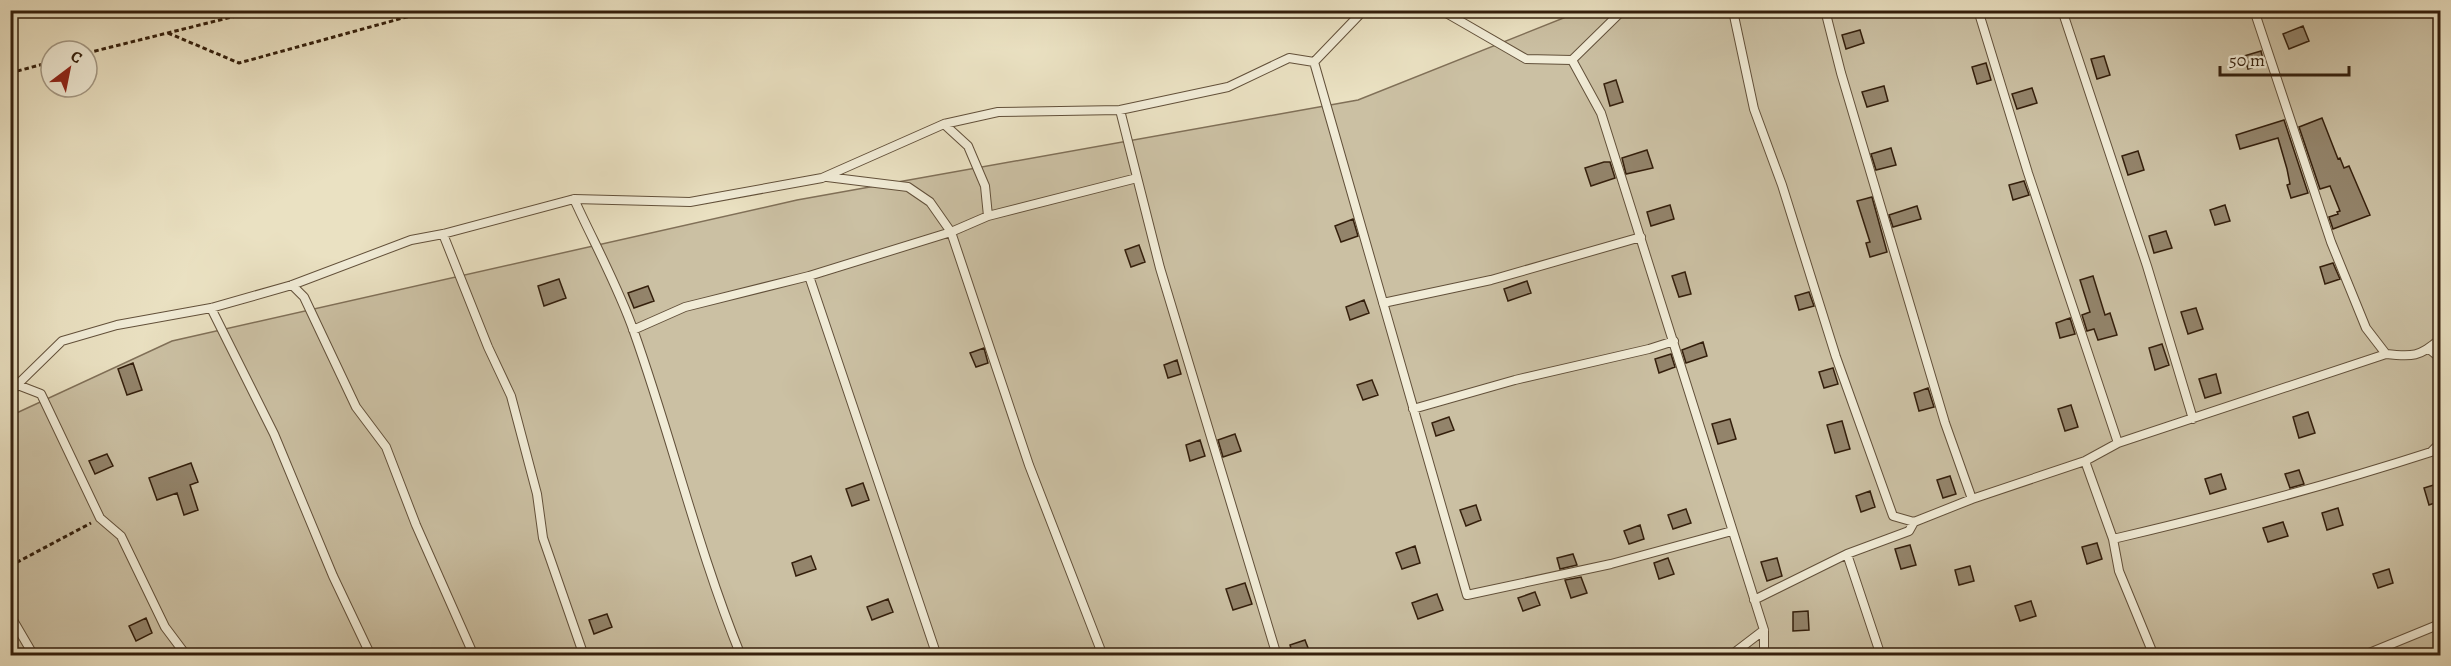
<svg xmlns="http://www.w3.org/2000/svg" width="2451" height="666" font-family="Alegreya,serif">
<rect width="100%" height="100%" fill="#eae1c2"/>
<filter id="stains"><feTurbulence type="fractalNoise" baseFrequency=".00333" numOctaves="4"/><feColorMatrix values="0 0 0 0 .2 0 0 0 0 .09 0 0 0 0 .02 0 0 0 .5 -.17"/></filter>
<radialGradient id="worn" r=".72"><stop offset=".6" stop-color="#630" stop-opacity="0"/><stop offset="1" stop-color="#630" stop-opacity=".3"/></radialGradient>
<path fill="#cbc0a3" stroke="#807058" stroke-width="1.5" d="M1581,11H2440V655H11L10,416L172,341L797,200L1358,100Z"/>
<path fill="#93846b" stroke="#341f0c" stroke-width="1.5" d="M2303,26L2309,41L2289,49L2283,34Z
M1860,30L1864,43L1846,49L1842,35Z
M2261,51L2264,64L2248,69L2244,56Z
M2104,56L2110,75L2097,79L2091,59Z
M1986,63L1991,80L1977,84L1972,67Z
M1616,80L1623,102L1610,106L1604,84Z
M1884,86L1888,101L1867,107L1862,92Z
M2032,88L2037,103L2017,109L2012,94Z
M2322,118L2338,159L2340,158L2344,168L2349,166L2370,215L2333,229L2329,217L2338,214L2337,212L2340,211L2330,186L2320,189L2299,127Z
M2284,120L2308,193L2291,198L2287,185L2290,184L2287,169L2278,138L2240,149L2236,135Z
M1891,148L1896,165L1876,170L1871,154Z
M1647,150L1653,168L1626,174L1622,158Z
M2138,151L2144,170L2128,175L2122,156Z
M1604,162H1610L1615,178L1591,186L1585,168Z
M2024,181L2029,195L2013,200L2009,185Z
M1872,197L1887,252L1870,257L1866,243L1870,242L1857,201Z
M1670,205L1674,219L1651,226L1647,212Z
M2225,205L2230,221L2215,225L2210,210Z
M1917,206L1921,219L1893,227L1889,215Z
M1353,219L1358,236L1341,242L1335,226Z
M2166,231L2172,248L2154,253L2149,236Z
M1139,245L1145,262L1131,267L1125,250Z
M2333,263L2340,279L2325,284L2320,267Z
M1685,272L1691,294L1679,297L1672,276Z
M2093,276L2105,315L2110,313L2117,335L2098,340L2094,329L2087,331L2082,315L2090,312L2080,280Z
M559,279L566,298L544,306L538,286Z
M1527,281L1531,293L1508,301L1504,289Z
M648,286L654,301L634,308L628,293Z
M1809,292L1814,306L1799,310L1795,296Z
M1364,300L1369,313L1350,320L1346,307Z
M2196,308L2203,329L2188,334L2181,312Z
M2070,318L2075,334L2060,338L2056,323Z
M1703,342L1707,356L1686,363L1682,350Z
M2162,344L2169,365L2155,370L2149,348Z
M984,348L988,363L976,367L970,353Z
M1671,354L1675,367L1659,373L1655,359Z
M1177,360L1181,374L1168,378L1164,365Z
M133,363L142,390L127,395L118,369Z
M1833,368L1838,384L1824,388L1819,372Z
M2216,374L2221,393L2205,398L2199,379Z
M1372,380L1378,395L1363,400L1357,385Z
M1928,388L1934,407L1919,411L1914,393Z
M2071,405L2078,427L2065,431L2058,409Z
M2308,412L2315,433L2299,438L2293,417Z
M1449,417L1454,430L1436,436L1432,423Z
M1730,419L1736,439L1718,444L1712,424Z
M1842,421L1850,449L1835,453L1827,425Z
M1235,434L1241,451L1223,457L1218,440Z
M1200,440L1205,456L1190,461L1186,445Z
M107,454L113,466L95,474L89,461Z
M191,463L198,482L190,485L198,510L184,515L177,493L157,500L149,478Z
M2299,470L2304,484L2290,488L2285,474Z
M2221,474L2226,489L2210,494L2205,479Z
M1950,476L1956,494L1943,498L1937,480Z
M863,483L869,500L852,506L846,489Z
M2440,483V501L2429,505L2424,488Z
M1870,491L1875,507L1861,512L1856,496Z
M1476,505L1481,520L1466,526L1460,510Z
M2338,508L2343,525L2327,530L2322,513Z
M1686,509L1691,523L1673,529L1668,515Z
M2283,522L2288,536L2268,542L2263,528Z
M1640,525L1644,539L1629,544L1624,531Z
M2097,543L2102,559L2087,564L2082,547Z
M1910,545L1916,565L1901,569L1895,549Z
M1415,546L1420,563L1402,569L1396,553Z
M1573,554L1577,565L1560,569L1557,558Z
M811,556L816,569L796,576L792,563Z
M1668,558L1674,574L1659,579L1654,563Z
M1777,558L1782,576L1767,581L1761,562Z
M1970,566L1974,581L1959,585L1955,570Z
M2389,569L2393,583L2378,588L2373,574Z
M1581,577L1587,593L1571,598L1565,580Z
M1245,583L1252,604L1233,610L1226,589Z
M1535,592L1540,605L1523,611L1518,598Z
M1437,594L1443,610L1418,619L1412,603Z
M888,599L893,612L872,620L867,607Z
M2031,601L2036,616L2020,621L2015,606Z
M1808,611L1809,630L1793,631V612Z
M607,614L612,627L594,634L589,620Z
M146,618L152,633L136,641L129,626Z
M1305,640L1310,653L1293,656L1290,645Z"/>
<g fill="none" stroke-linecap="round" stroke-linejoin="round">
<defs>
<path id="service" d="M1441,10L1526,59L1572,60L1623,10
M1825,10L1841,73L1945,423L1972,499
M1978,10L2028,173L2118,443
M2062,10L2147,266L2193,419
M2254,10L2331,242L2366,328L2386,354
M1733,11L1754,109L1782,185L1836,357L1893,516L1914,522L1972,499L2085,461L2118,443L2386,354C2412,357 2420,357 2440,339
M1572,60L1601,113L1764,630V656
M1314,62L1467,595L1611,564L1732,531
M1120,110L1160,268L1277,656
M944,124L968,146L985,186L988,216
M443,234L488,347L511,396L537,494L543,538L584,656
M809,276L937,656
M292,285L304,297L356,407L386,447L416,525L474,656
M1383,303L1491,280L1641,237
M211,308L274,434L333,576L371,656
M633,330L685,307L809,276L951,232L930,202L908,187L827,177
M2429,349L2440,358
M10,382L41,394L100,518L121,536L165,627L183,651L191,656
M10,394L17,385L62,341L117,325L211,308L292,285L411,240L443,234L574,199
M1413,409L1515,380L1649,349L1674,341
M2085,461L2113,539L2119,571L2154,656
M2113,539C2220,514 2326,486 2431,452L2440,443
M1847,554L1881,656
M1754,600L1847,554L1909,531L1914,522
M10,615L34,656
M741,656C698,550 672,439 634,332C618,286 594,243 574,199L690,202L822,178L944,124L998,112L1120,110L1228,87L1289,58L1314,62L1364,10
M1103,656L1029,465L951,232L988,216L1137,178
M1730,656L1764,630
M2362,656L2440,624"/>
</defs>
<use href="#service" stroke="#62503a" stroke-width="10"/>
<path stroke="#341f0c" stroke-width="3" stroke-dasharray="4.5 3" stroke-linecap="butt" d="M168,33L239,63L432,10
M87,53L260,10
M10,73L51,62
M10,566L91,523"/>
<use href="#service" stroke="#f1ecd7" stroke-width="8"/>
</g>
<rect width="2451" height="666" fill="none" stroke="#eae1c2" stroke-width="36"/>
<rect x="12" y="12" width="2427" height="642" fill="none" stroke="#341f0c" stroke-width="3"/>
<rect x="18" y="18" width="2415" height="630" fill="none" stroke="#341f0c" stroke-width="1.5"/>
<g transform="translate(69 69) rotate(32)"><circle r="28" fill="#f1ecd7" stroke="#a59a86" stroke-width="1.5"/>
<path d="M0-4.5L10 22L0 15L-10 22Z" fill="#8f2418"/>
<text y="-9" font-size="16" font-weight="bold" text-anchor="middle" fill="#341f0c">С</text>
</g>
<path d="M2220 66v9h129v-9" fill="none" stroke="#341f0c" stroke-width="3"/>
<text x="2229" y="66" font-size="18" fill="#341f0c" stroke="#f1ecd7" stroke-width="4.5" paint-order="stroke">50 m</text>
<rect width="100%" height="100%" filter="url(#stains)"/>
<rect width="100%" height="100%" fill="url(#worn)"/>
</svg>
